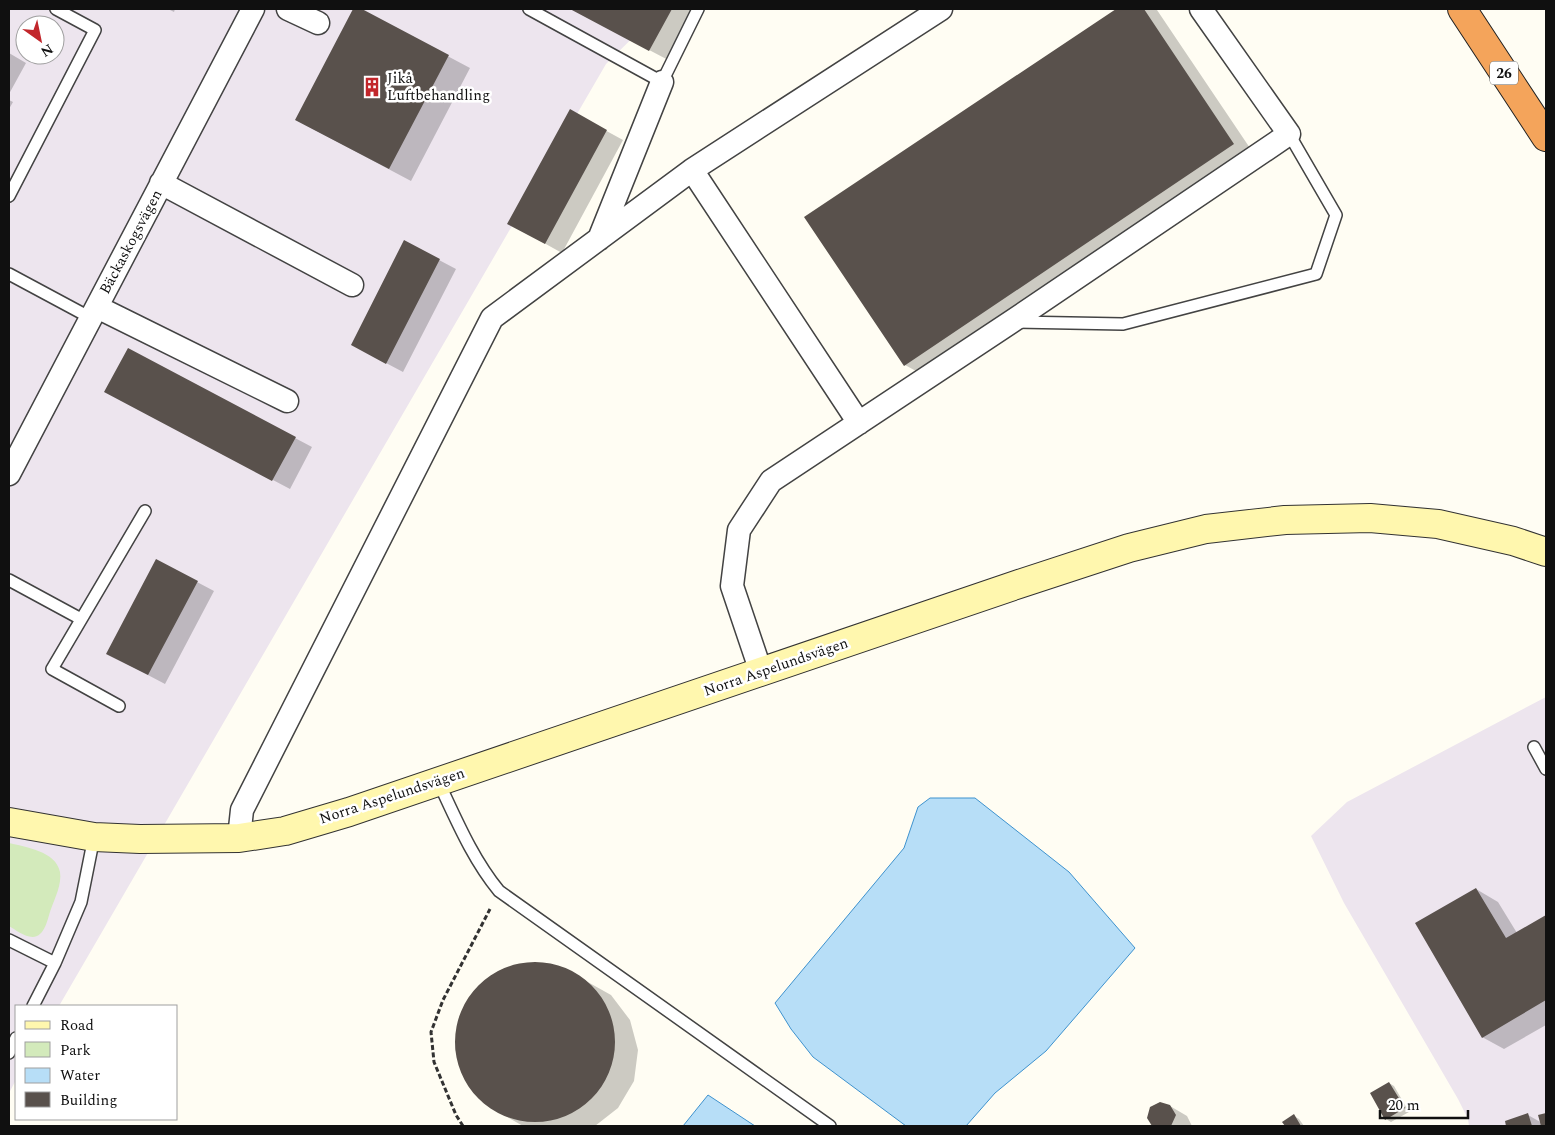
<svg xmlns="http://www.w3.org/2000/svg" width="1555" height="1135" font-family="Spectral,serif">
<rect width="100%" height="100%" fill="#fffdf3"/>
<path fill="#ede5ee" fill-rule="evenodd" d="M9,9H662L606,64L59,1006H16V1080L9,1093ZM25,25H55V55H25Z
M1546,697V1126H1469L1468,1119L1458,1099L1344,903L1311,836L1347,802Z"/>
<path fill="#d3eabb" d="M9,843C25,847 56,851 60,872C62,884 55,898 51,909C48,917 46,932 37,936C28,940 16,930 9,926Z"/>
<path fill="#b7def7" stroke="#3e92ce" d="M930,798H975L1069,872L1135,948L1046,1051L995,1093L966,1126H906L813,1057L791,1029L775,1003L904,848L918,807Z
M708,1095L755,1126H683Z"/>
<path fill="#0003" d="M168,9H175L174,12Z
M354,9H359L470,68L411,181L296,120Z
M571,9H700L672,62Z
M1119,9H1155L1157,10L1256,157L927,377L905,365L806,218Z
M9,53L26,63L9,94Z
M9,100L13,102L9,109Z
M570,111L623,140L562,253L526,233Z
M405,242L456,269L403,372L369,354Z
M123,401L295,438L312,447L290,489Z
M197,582L214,591L165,684L125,663Z
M1476,889L1498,902L1517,933L1546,916V1025L1504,1049L1482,1037Z
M530,963L561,967L611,995L630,1020L638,1050L634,1081L618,1108L595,1126H523L483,1103L464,1078L455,1048L459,1017L475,990L499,971Z
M1389,1083L1394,1086L1409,1112L1391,1122L1386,1119Z
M1170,1106L1187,1116L1192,1126H1153L1149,1118Z
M1546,1114V1126H1508L1506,1122L1528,1115L1542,1123L1540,1116Z
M1294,1116L1299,1119L1304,1126H1287L1284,1122Z"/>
<path fill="#59514c" d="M353,9H362L449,55L389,169L295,120Z
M570,9H672L649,51Z
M1116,9H1144L1234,144L904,366L804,217Z
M570,109L607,130L545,244L507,224Z
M404,240L440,259L386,364L351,345Z
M128,348L296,437L272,481L104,392Z
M156,559L198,581L148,675L106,654Z
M1476,888L1506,938L1546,915V1000L1482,1038L1415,923Z
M455 1042a80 80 0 1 1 160 0a80 80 0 1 1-160 0Z
M1389,1082L1405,1108L1385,1120L1370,1093Z
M1160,1102L1170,1105L1176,1115L1171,1126H1152L1147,1118L1150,1107Z
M1528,1113L1532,1126H1506L1505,1121Z
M1546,1113V1126H1541L1538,1115Z
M1294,1114L1301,1126H1285L1282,1122Z"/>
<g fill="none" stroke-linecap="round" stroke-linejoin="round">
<defs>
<path id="lane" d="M529,9L662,82L698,9
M9,196L95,30L56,9
M9,274L91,318
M1016,322L1123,324L1316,274L1336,215L1289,134
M9,580L81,619
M119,706L52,669L145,511
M1534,747L1546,769
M438,781C456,819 472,858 499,891L830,1126
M9,940L55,963
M33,1006L55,963L81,902L94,837
M9,1053L16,1038"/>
<path id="street" d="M288,9L318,23
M692,170L859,423
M161,183L352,285
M599,239L662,82
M97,307L287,401
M9,474L253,9
M761,672L732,586L739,530L771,481L1011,322L1289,134L1201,9
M239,838L242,810L492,318L692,170L941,9"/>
<path id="secondary" d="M9,822L94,837L140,839L239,838L285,831L349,812L1019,584L1129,548L1206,529L1285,520L1370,518L1438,524L1513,541L1546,552"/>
<path id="highway" d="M1462,9L1546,137"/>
</defs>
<use href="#lane" stroke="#434343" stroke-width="14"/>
<use href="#street" stroke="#434343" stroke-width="25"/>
<use href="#secondary" stroke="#323232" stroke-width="30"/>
<use href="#highway" stroke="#212121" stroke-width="30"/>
<path stroke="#323232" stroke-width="3" stroke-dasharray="5 2.5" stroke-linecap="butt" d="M463,1126L456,1115L434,1062L431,1032L443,1000L490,909"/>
<use href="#lane" stroke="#fff" stroke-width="11"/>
<use href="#street" stroke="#fff" stroke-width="22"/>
<use href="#secondary" stroke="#fff7ae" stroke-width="28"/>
<use href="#highway" stroke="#f4a45b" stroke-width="28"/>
</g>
<defs>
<symbol id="building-bare" viewBox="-9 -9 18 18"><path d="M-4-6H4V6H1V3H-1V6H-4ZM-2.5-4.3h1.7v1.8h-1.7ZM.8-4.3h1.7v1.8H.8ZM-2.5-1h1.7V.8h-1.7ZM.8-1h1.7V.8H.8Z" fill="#c2262b" stroke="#fff" stroke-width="2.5" paint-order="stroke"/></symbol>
</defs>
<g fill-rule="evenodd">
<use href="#building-bare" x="358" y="73" width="28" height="28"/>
</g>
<g text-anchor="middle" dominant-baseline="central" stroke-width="5" stroke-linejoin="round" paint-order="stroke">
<rect fill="#fff" stroke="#585858" stroke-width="1" x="1490" y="61.5" width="28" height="23" rx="4"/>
<g font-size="14" font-weight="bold" fill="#101010">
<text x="1504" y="73">26</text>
</g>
<g font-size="15" fill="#101010" stroke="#fff" text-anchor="start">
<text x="387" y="78">Jikå<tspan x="387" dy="17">Luftbehandling</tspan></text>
</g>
<g font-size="15" fill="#101010" stroke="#fff">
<text transform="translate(131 242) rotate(-62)">Bäckaskogsvägen</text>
<text transform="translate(776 667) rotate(-19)">Norra Aspelundsvägen</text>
<text transform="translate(392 796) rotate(-18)">Norra Aspelundsvägen</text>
</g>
</g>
<rect width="1555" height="1135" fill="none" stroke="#101010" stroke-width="20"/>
<rect x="15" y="1005" width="162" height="115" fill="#ffffff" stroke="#9f9f9f"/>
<rect x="25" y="1021" width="25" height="8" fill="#fff7ae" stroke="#9f9f9f"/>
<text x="60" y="1030" font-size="15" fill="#101010">Road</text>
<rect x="25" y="1042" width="25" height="15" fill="#d3eabb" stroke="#9f9f9f"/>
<text x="60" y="1055" font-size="15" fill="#101010">Park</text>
<rect x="25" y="1068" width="25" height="15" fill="#b7def7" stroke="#9f9f9f"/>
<text x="60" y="1080" font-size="15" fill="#101010">Water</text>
<rect x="25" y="1092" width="25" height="15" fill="#59514c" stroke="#9f9f9f"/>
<text x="60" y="1105" font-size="15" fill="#101010">Building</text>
<g transform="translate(40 40) rotate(147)"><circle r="24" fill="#ffffff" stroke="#9f9f9f"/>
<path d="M0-4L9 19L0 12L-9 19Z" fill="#c2262b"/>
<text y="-8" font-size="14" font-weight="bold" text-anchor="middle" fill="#101010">N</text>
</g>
<path d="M1380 1110v8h88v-8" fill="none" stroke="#101010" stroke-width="2.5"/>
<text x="1388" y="1110" font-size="15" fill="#101010" stroke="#ffffff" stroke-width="4" paint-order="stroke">20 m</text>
</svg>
